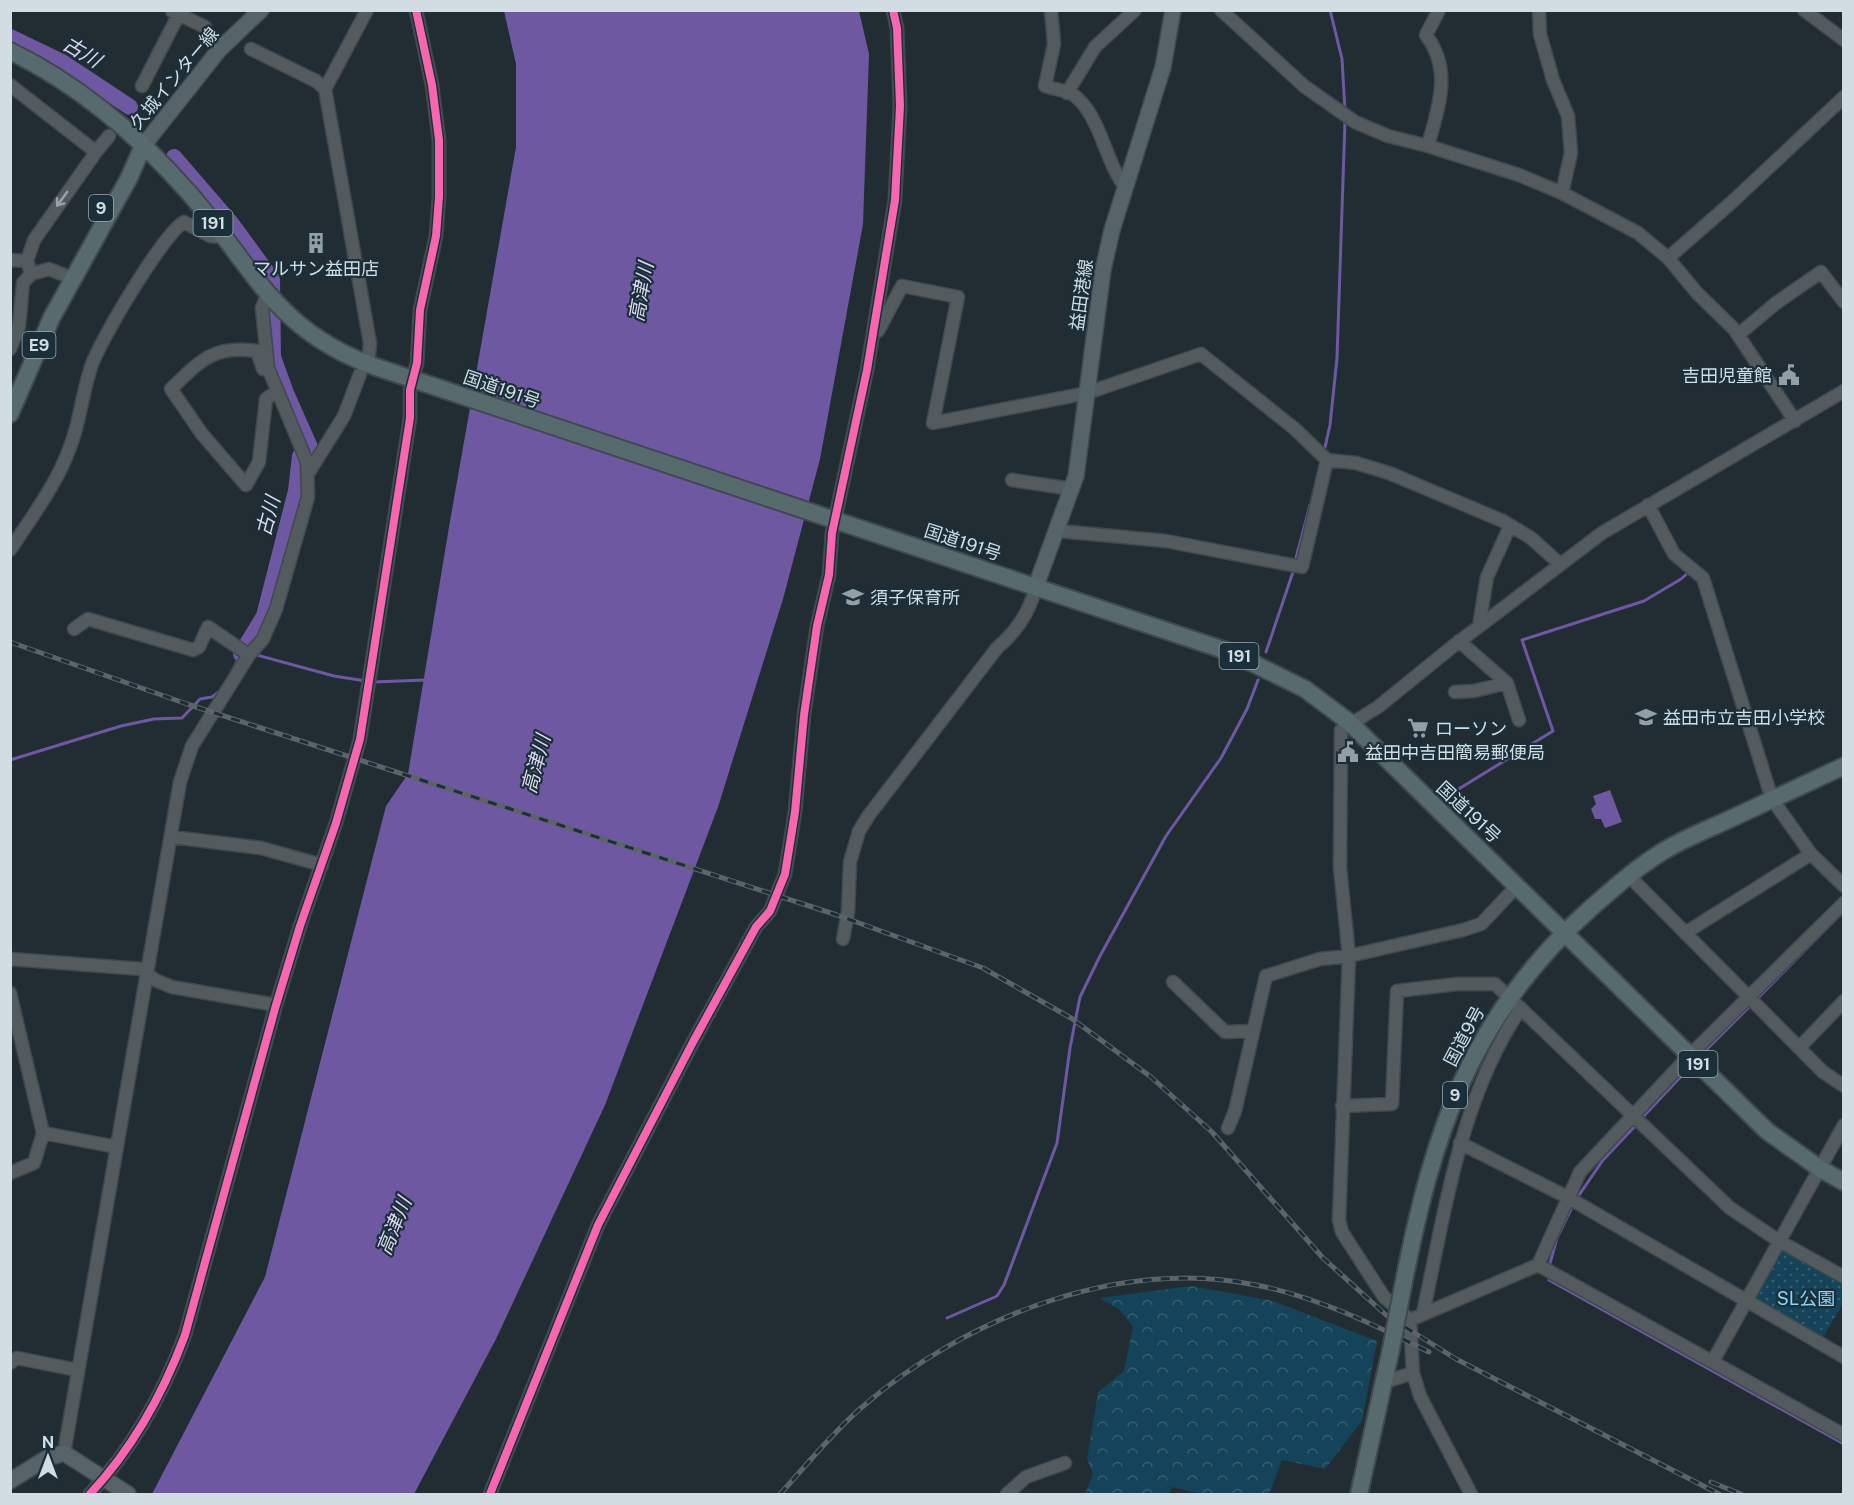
<svg xmlns="http://www.w3.org/2000/svg" width="1854" height="1505" font-family="'Public Sans','Noto Sans JP',sans-serif">
<defs>
<pattern id="grass-dots" width="8" height="8" patternUnits="userSpaceOnUse" patternTransform="scale(1.5)"><rect width="8" height="8" fill="#154359"/><path d="M2 2h.1M6 6h.1" fill="none" stroke="#365e71" stroke-width="1.8" stroke-linecap="round"/></pattern>
<pattern id="forest-crowns" width="20" height="18" patternUnits="userSpaceOnUse" patternTransform="scale(1.5)"><rect width="20" height="18" fill="#154359"/><path d="M2 6a3 3 0 1 1 6 0M12 15a3 3 0 1 1 6 0" fill="none" stroke="#365e71"/></pattern>
</defs>
<rect width="100%" height="100%" fill="#222d33"/>
<path fill="url(#grass-dots)" d="M1782,1250L1843,1285V1303L1821,1341L1752,1302Z"/>
<path fill="url(#forest-crowns)" d="M1191,1286L1273,1301L1377,1341L1362,1421L1325,1469L1282,1460L1269,1494H1202L1172,1487L1169,1494H1085L1093,1474L1087,1459L1098,1392L1124,1371L1133,1327L1119,1309L1099,1298Z"/>
<path fill="#6e58a1" d="M504,11H859L869,54L863,224L820,459L783,599L718,807L605,1105L496,1339L414,1494H152L265,1277L386,806L408,774L449,527L516,147V64Z
M1610,790L1622,822L1605,828L1601,819H1595L1591,809L1596,804L1593,796Z"/>
<g fill="none" stroke-linecap="round" stroke-linejoin="round">
<path stroke="#6e58a1" stroke-width="3" d="M1330,10L1342,59L1345,111
M1324,452L1330,425L1337,358L1345,121
M1295,562L1310,505
M1266,652L1294,569
M253,654L334,676L366,681
M231,673L241,654
M373,682L426,680
M10,760L121,726L154,719L182,718L200,699L212,697L220,691
M1444,798L1553,731L1522,640L1644,601L1681,579L1690,571
M1756,1000L1840,915
M1704,1052L1752,1004
M1641,1119L1686,1071
M1577,1198L1603,1160L1637,1124
M1550,1263L1557,1238L1574,1203
M1549,1280L1844,1444
M947,1318L997,1296L1004,1285L1057,1143L1070,1048L1080,997L1100,956L1166,836L1221,758L1247,709L1258,680"/>
<path stroke="#6e58a1" stroke-width="16" d="M10,37L62,62L130,107
M174,157L231,223L272,279L273,357L286,393L310,447L300,456L296,491L264,616L241,654"/>
<defs>
<path id="minor" d="M1051,10L1054,44L1045,86C1053,89 1065,90 1072,94C1100,112 1105,163 1126,188
M1221,10L1304,86L1355,122L1388,136L1428,146L1519,175L1562,193L1638,233L1668,258L1697,293L1734,329L1795,421
M1539,10L1540,34L1553,80L1568,116L1571,153L1562,193
M1804,10L1844,40
M172,11L205,27
M251,49L316,81L325,89L370,343L369,355
M10,85L96,152L109,136
M142,86L181,10
M325,89L367,10
M1067,93L1095,47L1135,10
M1428,146C1438,107 1453,71 1426,35L1439,10
M1668,258L1732,202L1844,97
M10,260L27,261
M31,274L27,261L34,240L96,152
M878,331L902,286L958,297L933,423L1087,393L1201,354L1295,429L1327,460L1356,463L1389,473L1503,521L1531,538L1560,564
M1738,335L1776,303L1821,272L1844,302
M10,349L19,326L23,283L31,274L49,269L72,278
M263,369L257,351C213,345 201,360 171,389L202,434L246,485L259,462L266,399L277,391
M309,472L344,416L360,374
M1012,480L1072,489
M1648,505L1674,554L1703,578L1772,799L1811,854L1844,886
M1059,531L1166,541L1302,567L1327,460
M10,550C31,518 57,484 70,447C80,422 82,394 91,367C99,342 163,234 184,222L210,236L223,237
M1479,626L1487,577L1510,526
M74,629L88,619L193,650L199,647L208,627L249,655
M1459,641L1507,683L1519,720
M1455,692L1474,691L1507,683
M172,837L261,848L322,865
M1628,875L1823,1072L1844,1086
M1685,933L1811,854
M843,939L848,912L850,862L859,831L869,815L997,648C1017,631 1030,612 1036,586
M10,959L142,969L155,980L172,987L276,1005
M1173,982L1225,1032L1253,1031
M10,993L43,1133L34,1163L10,1173
M1799,1048L1844,1001
M1342,1106L1392,1104L1397,991L1457,984H1495L1730,1208L1779,1241L1844,1277
M1228,1128L1235,1111L1266,976L1320,959L1349,956L1463,930L1481,924L1518,885
M43,1133L117,1147
M1460,1143L1567,1197L1844,1357
M1538,1265L1844,1435
M1423,1313C1446,1208 1460,1098 1521,1008
M1410,1320L1384,1297L1342,1232L1339,1220L1349,956L1340,868L1341,730L1378,707L1452,647L1602,533L1844,391
M1713,1361L1844,1125
M10,1363L17,1358L77,1370
M1384,1382L1413,1373
M64,1453L180,782L192,746L249,655L263,639L276,609L308,497L307,462L268,368L262,308L267,295
M90,1494C133,1448 163,1394 185,1335L276,1005L300,926L336,823L360,739L410,418V390L417,363L420,310L436,236L439,197V140L432,85L416,10
M490,1494L598,1225L693,1042L756,927L770,911L785,874L795,812L804,715L817,626L829,575L832,533L867,370L895,200L900,106L897,28L893,10
M1007,1494L1026,1477L1065,1463
M1471,1494L1420,1396L1413,1373L1410,1320L1538,1265L1580,1172L1689,1056L1844,903"/>
<path id="major" d="M143,146L219,50L261,10
M1036,586L1076,476L1103,270L1112,230L1163,67L1173,10
M10,1481L47,1458L64,1453L128,1494"/>
<path id="highway" d="M10,51C80,85 139,136 190,194C254,268 275,331 376,367L1230,652L1305,689L1349,722L1767,1131L1819,1168L1844,1182
M10,414L52,317L129,178L143,146
M1403,1286C1433,1132 1470,1016 1591,908C1614,888 1636,868 1662,852C1683,839 1706,830 1728,820C1766,802 1805,784 1844,766
M1359,1494L1391,1349"/>
</defs>
<use href="#minor" stroke="#3f494e" stroke-width="15"/>
<use href="#major" stroke="#3f494e" stroke-width="18"/>
<use href="#highway" stroke="#3f494e" stroke-width="20"/>
<use href="#minor" stroke="#535b5f" stroke-width="12"/>
<use href="#major" stroke="#566469" stroke-width="15"/>
<use href="#highway" stroke="#576a6e" stroke-width="16"/>
<defs>
<path id="rail" d="M10,642L187,704L837,915L983,968L1071,1018L1151,1077L1212,1132L1323,1258L1386,1315L1456,1359L1719,1494
M1711,1482L1741,1494
M780,1494C806,1466 831,1434 861,1408C964,1318 1118,1257 1256,1285C1317,1297 1373,1324 1429,1352"/>
</defs>
<use href="#rail" stroke="#5c6469" stroke-width="5"/>
<use href="#rail" stroke="#1b2f3a" stroke-width="3" stroke-dasharray="9" stroke-linecap="butt"/>
<defs>
<path id="highway-bridge" d="M1391,1349L1403,1286"/>
</defs>
<use href="#highway-bridge" stroke="#3f494e" stroke-width="20" stroke-linecap="butt"/>
<use href="#highway-bridge" stroke="#576a6e" stroke-width="16"/>
<defs>
<path id="cycleway" d="M90,1494C133,1448 163,1394 185,1335L276,1005L300,926L336,823L360,739L410,418V390L417,363L420,310L436,236L439,197V140L432,85L416,10
M490,1494L598,1225L693,1042L756,927L770,911L785,874L795,812L804,715L817,626L829,575L832,533L867,370L895,200L900,106L897,28L893,10"/>
</defs>
<use href="#cycleway" stroke="#1b2f3a" stroke-width="11"/>
<use href="#cycleway" stroke="#f766af" stroke-width="8"/>
</g>
<defs><path id="oneway-shaft" d="M-6 0H5M1.5-3L5.5 0L1.5 3" fill="none" stroke-width="1.6" stroke-linecap="round" stroke-linejoin="round" transform="scale(1.5)"/></defs>
<use stroke="#98a2a8" href="#oneway-shaft" transform="translate(62 199) rotate(126)"/>
<defs>
<symbol id="building-bare" viewBox="-9 -9 18 18"><path d="M-4-6H4V6H1V3H-1V6H-4ZM-2.5-4.3h1.7v1.8h-1.7ZM.8-4.3h1.7v1.8H.8ZM-2.5-1h1.7V.8h-1.7ZM.8-1h1.7V.8H.8Z" fill="#949fa5" stroke="#1b2f3a" stroke-width="2.5" paint-order="stroke"/></symbol>
<symbol id="civic-bare" viewBox="-9 -9 18 18"><path d="M-.6-6.5H3V-4.5H.6V-3L4-1V1h2V6H-6V1h2V-1L-.6-3ZM-1.2 2.5V6h2.4V2.5Z" fill="#949fa5" stroke="#1b2f3a" stroke-width="2.5" paint-order="stroke"/></symbol>
<symbol id="school-bare" viewBox="-9 -9 18 18"><path d="M0-5L7-2L0 1L-7-2ZM-4 1L0 2.5L4 1V4Q0 6-4 4Z" fill="#949fa5" stroke="#1b2f3a" stroke-width="2.5" paint-order="stroke"/></symbol>
<symbol id="supermarket-bare" viewBox="-9 -9 18 18"><path d="M-6-5.5h2.5l.6 2H6L4.5 2H-2.5L-4.4-4H-6ZM-1.5 3.2a1.3 1.3 0 1 0 .1 0ZM3 3.2a1.3 1.3 0 1 0 .1 0Z" fill="#949fa5" stroke="#1b2f3a" stroke-width="2.5" paint-order="stroke"/></symbol>
</defs>
<g fill-rule="evenodd">
<use href="#building-bare" x="301" y="228" width="30" height="30"/>
<use href="#civic-bare" x="1774" y="360" width="30" height="30"/>
<use href="#school-bare" x="838" y="582" width="30" height="30"/>
<use href="#school-bare" x="1631" y="702" width="30" height="30"/>
<use href="#supermarket-bare" x="1403" y="713" width="30" height="30"/>
<use href="#civic-bare" x="1333" y="737" width="30" height="30"/>
</g>
<g text-anchor="middle" dominant-baseline="central" stroke-width="4.5" stroke-linejoin="round" paint-order="stroke">
<g fill="#1b2f3a" stroke="#9aa9b0" stroke-width="1.5">
<rect x="89" y="195" width="24" height="26" rx="4.5"/>
<rect x="193.5" y="210" width="39" height="26" rx="4.5"/>
<rect x="22.5" y="332" width="33" height="26" rx="4.5"/>
<rect x="1219.5" y="643" width="39" height="26" rx="4.5"/>
<rect x="1678.5" y="1051" width="39" height="26" rx="4.5"/>
<rect x="1443" y="1082" width="24" height="26" rx="4.5"/>
</g>
<g font-size="16" font-weight="bold" fill="#d1dde3">
<text x="101" y="208">9</text>
<text x="213" y="223">191</text>
<text x="39" y="345">E9</text>
<text x="1239" y="656">191</text>
<text x="1698" y="1064">191</text>
<text x="1455" y="1095">9</text>
</g>
<g font-size="18" fill="#d1dde3" stroke="#1b2f3a">
<text transform="translate(174 78) rotate(-50)">久城インター線</text>
<text transform="translate(1081 295) rotate(-82)">益田港線</text>
<text transform="translate(502 389) rotate(19)">国道191号</text>
<text transform="translate(963 542) rotate(18)">国道191号</text>
<text transform="translate(1469 812) rotate(43)">国道191号</text>
<text transform="translate(1464 1036) rotate(-62)">国道9号</text>
</g>
<g font-size="18" fill="#d1dde3" stroke="#1b2f3a" text-anchor="start">
<text x="316" y="268" text-anchor="middle">マルサン益田店</text>
<text x="1772" y="375" text-anchor="end">吉田児童館</text>
<text x="870" y="597">須子保育所</text>
<text x="1663" y="717">益田市立吉田小学校</text>
<text x="1435" y="728">ローソン</text>
<text x="1365" y="752">益田中吉田簡易郵便局</text>
</g>
<g font-size="18" fill="#8ad4fc" stroke="#1b2f3a">
<text x="1806" y="1298">SL公園</text>
</g>
<g font-size="20" font-style="italic" fill="#ded8ef" stroke="#1b2f3a">
<text transform="translate(82 52) rotate(31)">古川</text>
<text transform="translate(641 292) rotate(-80)">高津川</text>
<text transform="translate(268 516) rotate(-75)">古川</text>
<text transform="translate(536 764) rotate(-75)">高津川</text>
<text transform="translate(394 1226) rotate(-68)">高津川</text>
</g>
</g>
<rect width="1854" height="1505" fill="none" stroke="#d1dde3" stroke-width="24"/>
<g transform="translate(48 1457)" stroke="#1b2f3a" stroke-width="4.5" paint-order="stroke">
<path d="M0-4.5L10 22L0 15L-10 22Z" fill="#d1dde3"/>
<text y="-9" font-size="16" font-weight="bold" text-anchor="middle" fill="#d1dde3">N</text>
</g>
</svg>
